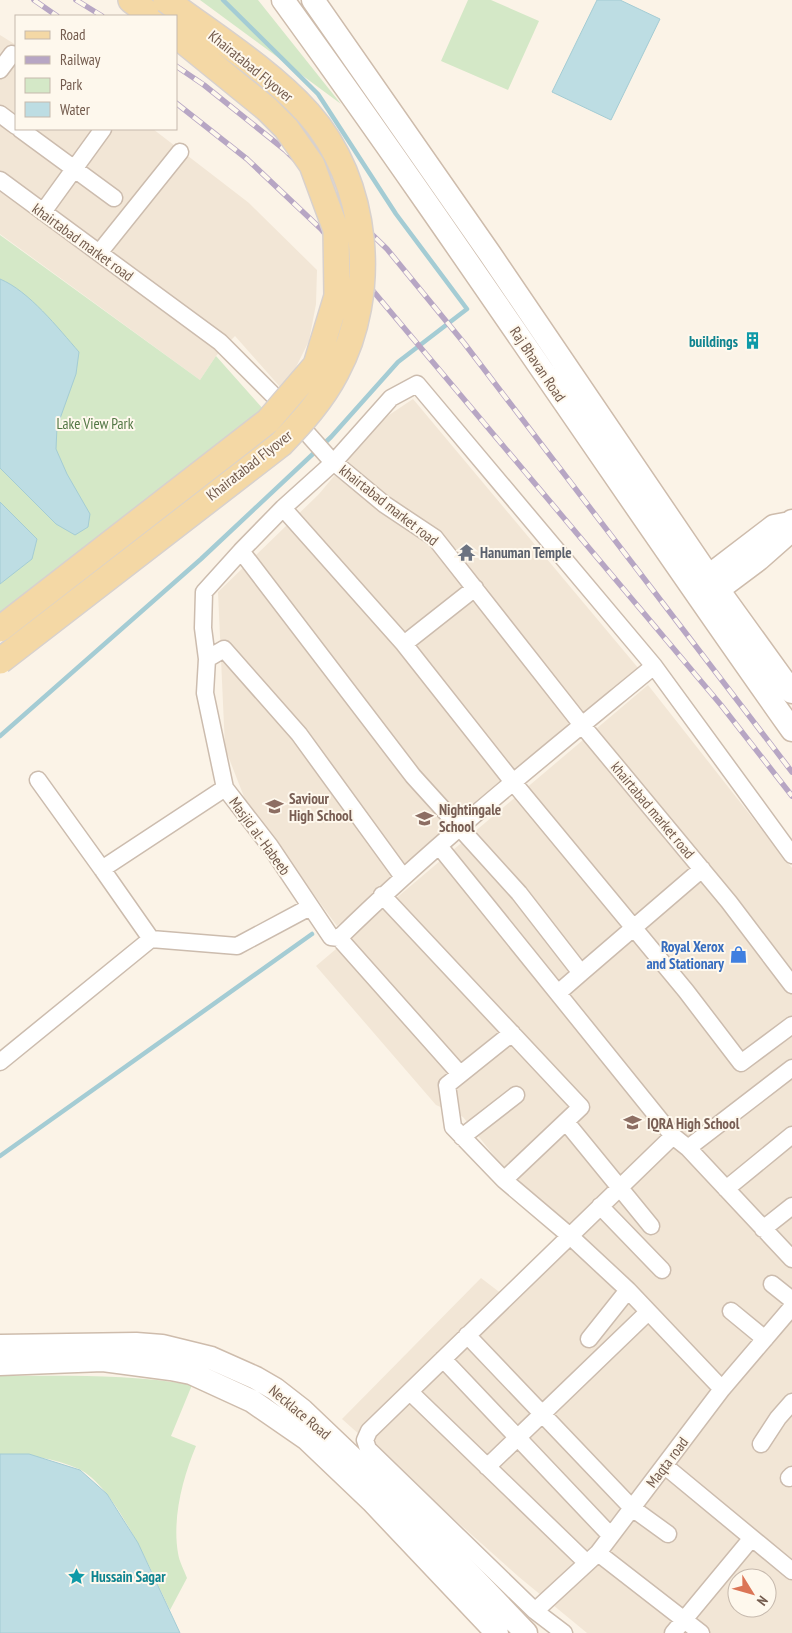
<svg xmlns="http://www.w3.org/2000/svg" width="792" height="1633" font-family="'PT Sans Narrow',sans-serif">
<rect width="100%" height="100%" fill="#fbf3e7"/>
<path fill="#f2e6d6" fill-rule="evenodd" d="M0,35L16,45V129H153L249,203L317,270L316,304L309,341L295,369L281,388L235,336L216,356L200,380L0,234Z
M413,399L639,669L337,926L246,802L225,748L218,592L319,494L380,421Z
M648,685L792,868V1633H587L519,1577L342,1419L481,1278L511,1301L547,1270L568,1241L549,1209L503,1167L463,1117L436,1105L316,966ZM737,1578H767V1608H737Z"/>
<path fill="#d4e8c7" d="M200,0H258L341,104Z
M468,0H491L539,21L508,90L441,61Z
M0,235L200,380L216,356L264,410L0,618Z
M0,1376C64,1376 128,1374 192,1385L171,1436L196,1446C183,1477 172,1518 178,1553C179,1561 184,1570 187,1578L170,1610C152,1573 116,1487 79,1469C54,1458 27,1454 0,1454Z"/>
<path fill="#bddde3" stroke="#a4ccd4" d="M597,0H620L660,19L611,120L552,92Z
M0,279C29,291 58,328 79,352L76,374L57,427L56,449L67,474L90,514L88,527L75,535L56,524L0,468Z
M0,502L37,539L32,559L0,584Z
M0,1454H29L80,1470L107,1494L138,1543L180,1633H0Z"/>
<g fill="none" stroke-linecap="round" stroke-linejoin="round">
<path stroke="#a4ccd4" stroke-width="4.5" d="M0,736L201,559L331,437L398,362L467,309L396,214L318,94L223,0
M0,1156L312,934"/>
<defs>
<path id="street" d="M0,70L12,54
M0,114L16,126
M20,129L114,198
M0,180L220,342L275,397L330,459L384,504L435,538L582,725L729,902L792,985
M43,212L103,129
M99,253L180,152
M283,508L241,551L413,776L519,893L581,973L558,993
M241,551L204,592L203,628L207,659L205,693L225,788L270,846L331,937L339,938
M404,644L475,588
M207,659L224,649L299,734L403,877
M38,780L102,869L225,788
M439,846L673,1136L688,1148L792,1259
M792,855L654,666L417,384L391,398L334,462L283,508L404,644L513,782L686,991L741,1063L792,1025
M102,869L151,939L237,946L310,907
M382,895L581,1107L504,1180L453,1127L447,1085L512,1033
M339,938C438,841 547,754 654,666
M339,938L460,1074
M581,973L702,869
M0,1062L151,939
M566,1122L651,1226
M462,1137L516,1095
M688,1148L792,1068
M504,1180L570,1236L628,1290L722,1389
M726,1189L792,1135
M600,1206L662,1270
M763,1229L792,1206
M772,1284L792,1300
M731,1311L765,1339
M467,1335L632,1508L668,1534
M589,1339L628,1290
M443,1359L611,1536
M410,1392L587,1563
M761,1444L778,1418L792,1402
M665,1466L792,1571
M487,1467L647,1313
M789,1478L792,1475
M598,1553L701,1633
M535,1611L598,1553L722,1389L792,1307
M564,1633L535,1611L368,1449L365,1440L369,1431L673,1136
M673,1633L751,1539"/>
<path id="secondary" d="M283,0C457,240 620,488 792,730
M313,0L490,254L714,584L792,692
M710,575L774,526L790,523
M707,598L759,559L785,536L792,521
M0,1346L136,1344L162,1346L211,1358L256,1378L275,1389L302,1410L365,1470L423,1525L526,1633
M0,1364L103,1360L171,1369L191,1373L252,1401L307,1439L372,1501L497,1633"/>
<path id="primary" d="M131,0L152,16"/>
</defs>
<use href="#street" stroke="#ccbcae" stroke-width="19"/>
<use href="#secondary" stroke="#cebcac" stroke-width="25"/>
<use href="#primary" stroke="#d8d1cd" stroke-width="28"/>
<use href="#street" stroke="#fff" stroke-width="16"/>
<use href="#secondary" stroke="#fff" stroke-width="22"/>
<use href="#primary" stroke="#f4d8a5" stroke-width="25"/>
<defs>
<path id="rail" d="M34,0L57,16
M76,0L102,16
M176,66L204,85L285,150L387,249L464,343L792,772
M176,103L247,159L321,229L721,705L792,796"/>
</defs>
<use href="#rail" stroke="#b7a6c4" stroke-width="5.5"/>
<use href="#rail" stroke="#fef8ed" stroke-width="4" stroke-dasharray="11" stroke-linecap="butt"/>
<defs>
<path id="primary-bridge" d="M0,629L268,421L316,365L337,296L336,230L312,165L286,128L267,109L176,35
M0,661L281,444C302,422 322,400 336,373C379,294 369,181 308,113C269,70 213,35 166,0"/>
</defs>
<use href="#primary-bridge" stroke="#d8d1cd" stroke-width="28" stroke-linecap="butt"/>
<use href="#primary-bridge" stroke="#f4d8a5" stroke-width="25"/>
</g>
<defs>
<symbol id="building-bare" viewBox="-9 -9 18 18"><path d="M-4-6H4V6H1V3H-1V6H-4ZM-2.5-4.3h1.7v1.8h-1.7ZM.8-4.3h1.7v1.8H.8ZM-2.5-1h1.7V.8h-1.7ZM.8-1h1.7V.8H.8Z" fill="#0f9aa8" stroke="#fef8ed" stroke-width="2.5" paint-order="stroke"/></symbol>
<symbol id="temple-bare" viewBox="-9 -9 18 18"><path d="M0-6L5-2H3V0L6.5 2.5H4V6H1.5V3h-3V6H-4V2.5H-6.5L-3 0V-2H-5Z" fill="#6b7280" stroke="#fef8ed" stroke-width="2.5" paint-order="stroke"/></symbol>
<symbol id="university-bare" viewBox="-9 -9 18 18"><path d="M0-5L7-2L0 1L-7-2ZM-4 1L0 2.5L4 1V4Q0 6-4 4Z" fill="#8d6e63" stroke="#fef8ed" stroke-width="2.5" paint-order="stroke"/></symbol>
<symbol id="shop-bare" viewBox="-9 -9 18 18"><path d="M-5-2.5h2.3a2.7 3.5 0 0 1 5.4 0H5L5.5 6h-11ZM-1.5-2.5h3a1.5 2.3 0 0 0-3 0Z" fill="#3f7fe0" stroke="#fef8ed" stroke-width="2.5" paint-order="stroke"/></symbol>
<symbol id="sight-bare" viewBox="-9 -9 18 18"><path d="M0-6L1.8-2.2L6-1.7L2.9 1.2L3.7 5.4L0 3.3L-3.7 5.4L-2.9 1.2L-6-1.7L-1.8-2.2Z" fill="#0f9aa8" stroke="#fef8ed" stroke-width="2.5" paint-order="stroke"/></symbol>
</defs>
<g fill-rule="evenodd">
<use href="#building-bare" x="740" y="328" width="25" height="25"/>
<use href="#temple-bare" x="454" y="540" width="25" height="25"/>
<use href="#university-bare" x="262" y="794" width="25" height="25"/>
<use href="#university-bare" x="412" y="806" width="25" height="25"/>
<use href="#shop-bare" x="726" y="942" width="25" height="25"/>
<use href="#university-bare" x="620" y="1110" width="25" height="25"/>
<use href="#sight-bare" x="64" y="1564" width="25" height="25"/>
</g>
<g text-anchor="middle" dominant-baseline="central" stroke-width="4" stroke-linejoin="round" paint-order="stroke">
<g font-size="15" fill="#735b4d" stroke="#fef8ed">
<text transform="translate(251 66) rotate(39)">Khairatabad Flyover</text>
<text transform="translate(83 242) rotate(36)">khairtabad market road</text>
<text transform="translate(538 364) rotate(56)">Raj Bhavan Road</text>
<text transform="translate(249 465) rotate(-38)">Khairatabad Flyover</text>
<text transform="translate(389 505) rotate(38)">khairtabad market road</text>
<text transform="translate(653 810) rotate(50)">khairtabad market road</text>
<text transform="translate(260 836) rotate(54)">Masjid al- Habeeb</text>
<text transform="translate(300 1412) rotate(40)">Necklace Road</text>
<text transform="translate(667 1462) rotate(-53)">Maqta road</text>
</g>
<g font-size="15" font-weight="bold" fill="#0d838f" stroke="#fef8ed" text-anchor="end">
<text x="738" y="341">buildings</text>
<text x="91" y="1576" text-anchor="start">Hussain Sagar</text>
</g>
<g font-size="15" fill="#547846" stroke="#fef8ed">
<text x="95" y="423">Lake View Park</text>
</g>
<g font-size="15" font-weight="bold" fill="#5b616d" stroke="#fef8ed" text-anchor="start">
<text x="480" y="552">Hanuman Temple</text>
</g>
<g font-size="15" font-weight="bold" fill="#785e54" stroke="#fef8ed" text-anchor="start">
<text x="289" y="798">Saviour<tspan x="289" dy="17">High School</tspan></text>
<text x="439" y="809">Nightingale<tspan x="439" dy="17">School</tspan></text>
<text x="647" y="1123">IQRA High School</text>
</g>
<g font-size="15" font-weight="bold" fill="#366cbe" stroke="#fef8ed" text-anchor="end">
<text x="724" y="946">Royal Xerox<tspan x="724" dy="17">and Stationary</tspan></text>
</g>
</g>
<rect x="15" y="15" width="162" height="115" fill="#fef8ed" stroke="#c6b9ad"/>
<rect x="25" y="31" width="25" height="8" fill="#f4d8a5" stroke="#c6b9ad"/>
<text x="60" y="40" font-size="15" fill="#735b4d">Road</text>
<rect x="25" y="56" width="25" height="8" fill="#b7a6c4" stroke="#c6b9ad"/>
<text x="60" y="65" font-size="15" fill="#735b4d">Railway</text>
<rect x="25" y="78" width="25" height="15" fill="#d4e8c7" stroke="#c6b9ad"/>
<text x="60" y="90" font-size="15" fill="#735b4d">Park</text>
<rect x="25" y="102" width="25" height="15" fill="#bddde3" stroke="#c6b9ad"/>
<text x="60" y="115" font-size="15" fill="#735b4d">Water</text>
<g transform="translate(752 1593) rotate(127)"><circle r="24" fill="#fef8ed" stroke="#c6b9ad"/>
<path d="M0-4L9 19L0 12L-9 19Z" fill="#db7556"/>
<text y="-8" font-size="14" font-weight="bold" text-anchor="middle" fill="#735b4d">N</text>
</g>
</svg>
